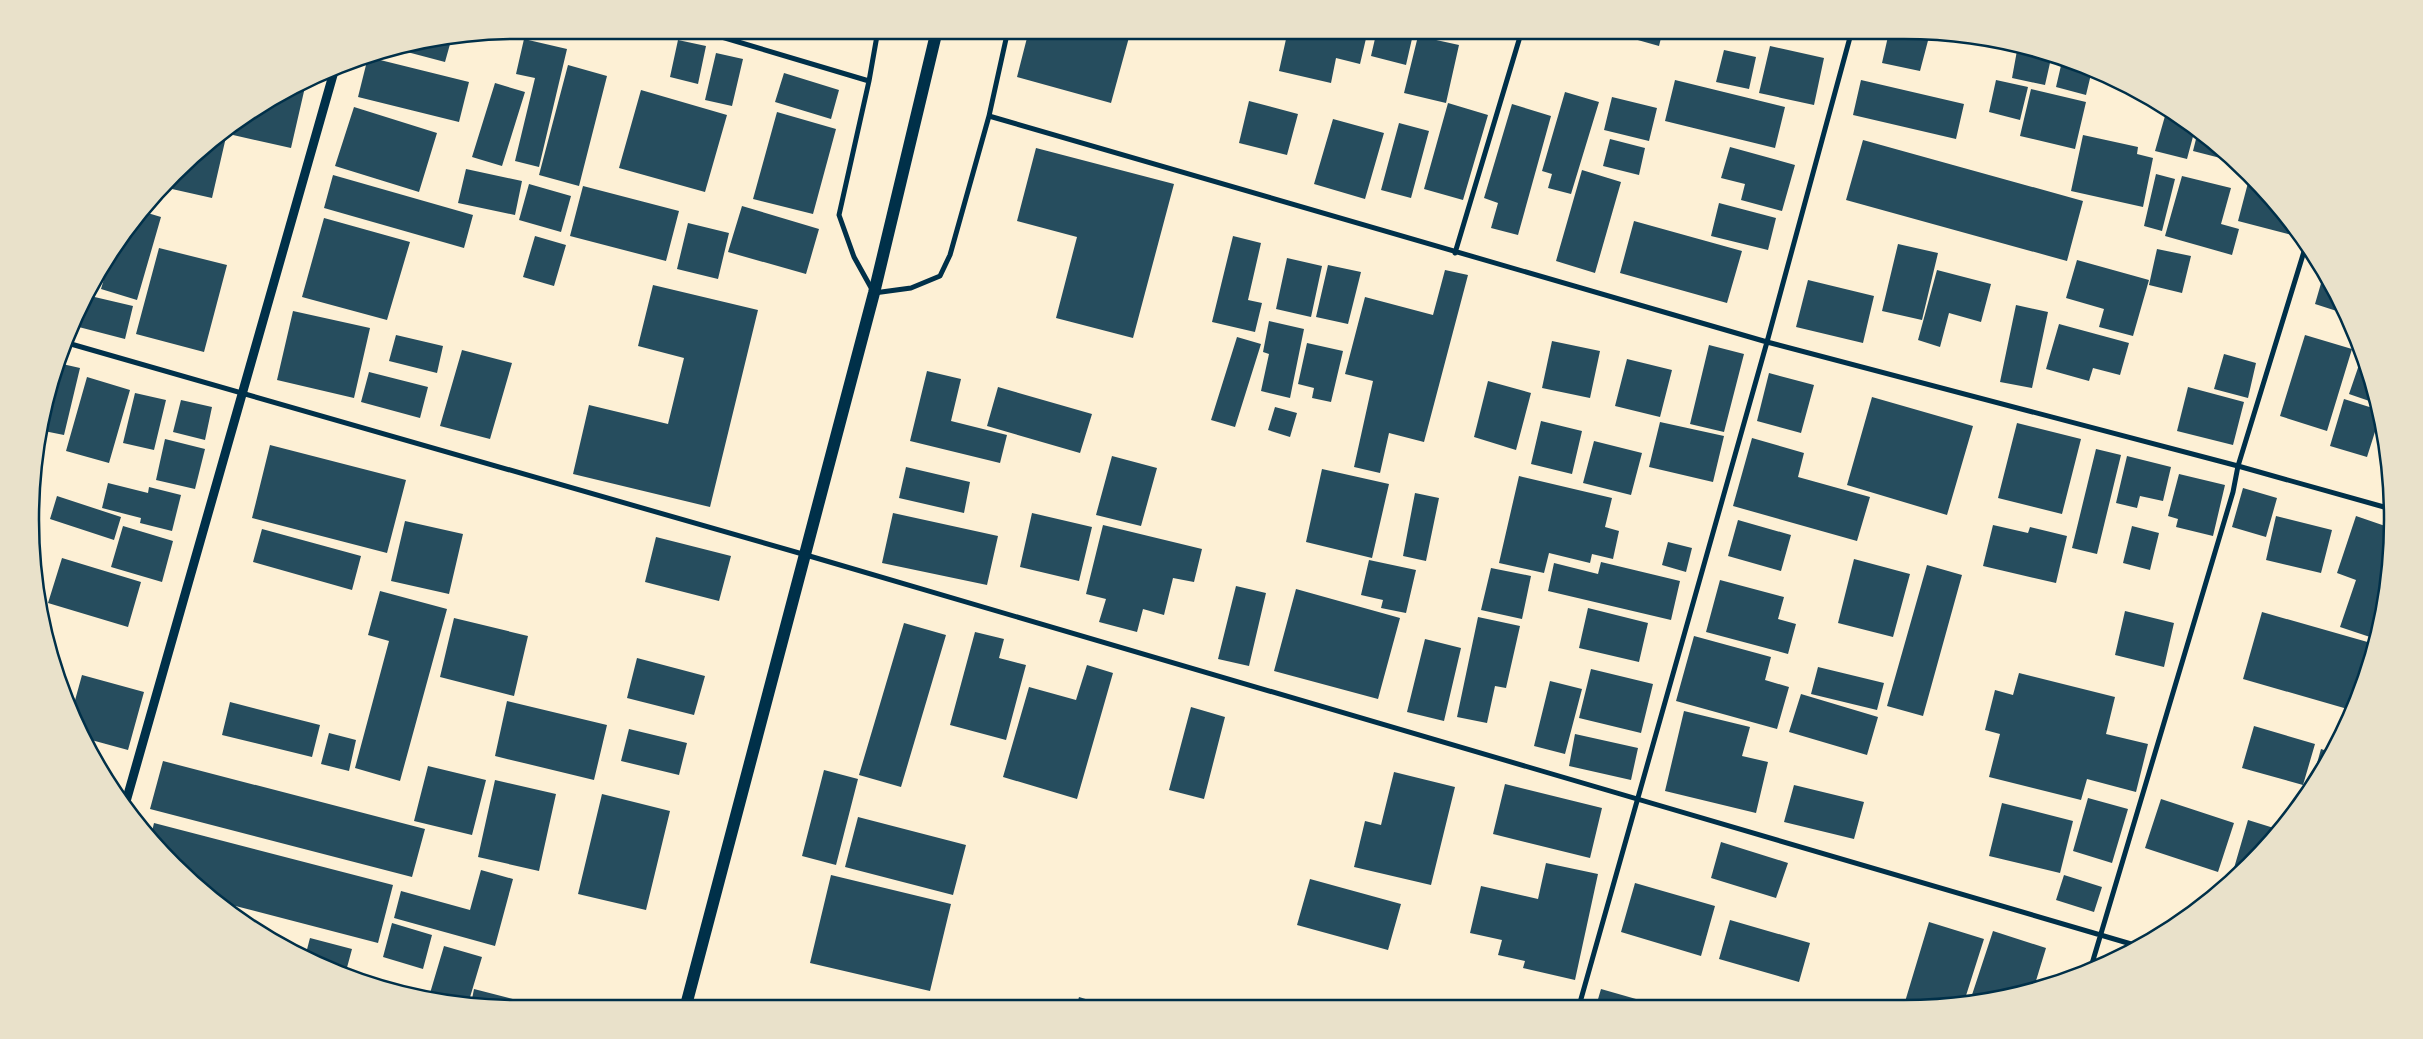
<svg xmlns="http://www.w3.org/2000/svg" width="2423" height="1039" font-family="'Roboto Serif',serif">
<rect width="100%" height="100%" fill="#fdf0d5"/>
<path fill="#264d5e" d="M761,30H791L789,38Z
M1029,30H1131L1111,103L1017,77Z
M1288,30H1368L1360,64L1336,58L1331,83L1279,71Z
M1377,30H1414L1406,65L1371,56Z
M1556,30H1594L1593,39Z
M1622,30H1663L1659,46L1620,35Z
M1883,30L1930,33L1920,71L1882,63L1889,32Z
M1418,36L1459,45L1446,103L1404,93Z
M452,37L445,62L392,48L424,39Z
M524,39L567,49L539,167L515,161L535,78L516,74Z
M678,40L706,46L698,84L670,77Z
M2018,45L2052,54L2045,85L2012,78Z
M1770,46L1824,58L1814,105L1759,93Z
M1724,50L1756,57L1749,89L1716,82Z
M716,53L743,59L732,106L705,100Z
M368,57L469,82L459,122L358,97Z
M2063,57L2092,70L2086,95L2056,87Z
M568,65L607,76L579,186L539,175Z
M784,73L839,90L831,119L775,102Z
M1675,80L1785,107L1775,148L1665,121Z
M1861,80L1964,104L1956,139L1853,115Z
M1996,80L2028,87L2020,120L1989,112Z
M495,83L525,92L502,166L472,157Z
M298,85L305,87L291,148L233,135L236,124L275,95Z
M2031,89L2086,102L2075,149L2020,136Z
M641,90L727,115L705,192L619,168Z
M1565,92L1599,102L1571,194L1548,188L1552,174L1542,171Z
M1612,97L1657,108L1649,141L1604,130Z
M1249,101L1298,114L1287,155L1239,143Z
M1448,103L1488,115L1463,200L1424,189Z
M1512,104L1551,116L1518,235L1491,228L1498,203L1484,198Z
M354,107L437,133L419,192L335,166Z
M2167,109L2195,129L2187,159L2155,151Z
M777,112L836,129L813,214L753,199Z
M1333,119L1384,133L1365,199L1314,184Z
M1399,123L1429,131L1411,198L1381,190Z
M2198,131L2226,152L2232,158V161L2193,151Z
M219,135L226,137L212,198L172,189L175,173L197,151Z
M2083,135L2138,147L2137,154L2153,158L2143,207L2071,191Z
M1610,139L1645,148L1639,175L1603,166Z
M1863,140L2083,201L2067,261L1846,200Z
M1730,147L1795,165L1782,211L1741,200L1745,184L1721,178Z
M1036,148L1174,184L1133,338L1056,318L1077,237L1017,221Z
M466,169L522,181L515,215L458,203Z
M1582,170L1621,182L1595,273L1556,261Z
M2156,174L2175,179L2162,231L2144,226Z
M333,175L473,215L464,248L324,208Z
M2182,176L2231,188L2221,224L2239,229L2232,255L2165,236Z
M2249,179L2253,180L2292,222L2294,225L2292,235L2238,221Z
M529,184L571,196L561,232L519,220Z
M583,186L679,211L666,261L570,236Z
M1719,203L1776,218L1768,250L1711,236Z
M742,206L819,229L806,274L728,252Z
M141,211L161,217L137,300L101,289L112,252Z
M324,218L410,242L387,320L302,297Z
M1634,221L1742,251L1727,303L1620,273Z
M688,223L729,233L718,279L677,269Z
M535,236L566,245L554,286L523,277Z
M1233,236L1261,243L1248,300L1262,303L1255,332L1212,322Z
M1898,244L1938,253L1922,320L1882,311Z
M159,248L227,265L204,352L136,334Z
M2157,249L2191,256L2182,293L2149,285Z
M1287,258L1322,266L1311,317L1276,309Z
M2077,260L2149,280L2133,336L2099,327L2104,309L2066,298Z
M1328,265L1361,272L1348,324L1316,317Z
M1445,270L1468,275L1424,442L1389,433L1380,473L1354,467L1373,381L1345,374L1365,297L1433,315Z
M1937,270L1991,284L1981,322L1949,313L1940,347L1918,340Z
M2324,273L2343,303L2346,314L2315,304Z
M1808,280L1874,296L1863,343L1796,327Z
M653,285L758,310L710,507L573,474L589,405L668,424L684,358L638,346Z
M86,295L133,306L125,339L71,325Z
M2016,305L2048,312L2032,388L2000,382Z
M293,311L370,328L354,398L277,380Z
M1269,321L1304,329L1290,398L1261,391L1269,354L1263,352Z
M2059,324L2129,343L2120,375L2093,368L2089,381L2046,369Z
M396,335L443,346L437,373L389,361Z
M2305,335L2352,349L2327,431L2280,416Z
M1237,337L1261,344L1235,427L1211,420Z
M1552,341L1600,351L1590,398L1542,388Z
M1307,343L1343,351L1331,402L1312,398L1314,388L1298,384Z
M1709,345L1744,354L1724,432L1690,424Z
M462,350L512,363L490,439L440,426Z
M2224,354L2256,363L2248,398L2214,389Z
M1627,359L1672,370L1660,417L1615,406Z
M2361,359L2364,360L2378,404L2349,394Z
M58,363L80,368L64,435L39,430Z
M927,371L961,379L951,421L1007,435L1000,463L910,441Z
M369,372L428,387L420,418L361,402Z
M1769,373L1814,385L1801,433L1757,421Z
M87,377L130,390L109,463L66,451Z
M1488,381L1531,393L1516,450L1474,437Z
M998,387L1092,414L1080,453L987,426Z
M2188,387L2244,402L2233,445L2177,431Z
M135,393L166,400L154,450L123,443Z
M1872,397L1973,426L1947,515L1847,485Z
M2344,399L2379,410L2380,416L2367,457L2330,446Z
M181,400L212,407L205,440L173,432Z
M1275,407L1297,413L1290,437L1268,430Z
M1541,421L1582,431L1572,474L1531,464Z
M1660,422L1724,436L1713,482L1649,467Z
M2017,423L2081,439L2062,514L1998,498Z
M1752,438L1804,453L1798,477L1870,497L1857,541L1733,506Z
M165,439L205,449L195,489L156,480Z
M1594,441L1642,453L1631,495L1583,483Z
M270,445L406,480L387,553L252,518Z
M37,447L44,449L35,477H34Z
M2096,449L2121,455L2097,554L2072,548Z
M1112,456L1157,468L1141,526L1096,515Z
M2127,456L2171,467L2163,501L2140,496L2137,508L2116,503Z
M906,467L970,482L964,513L899,498Z
M1322,469L1389,484L1372,558L1306,542Z
M2179,474L2225,485L2213,536L2176,527L2178,519L2168,516Z
M1519,476L1612,498L1605,527L1619,531L1613,559L1592,554L1590,563L1549,553L1544,573L1499,563Z
M108,483L148,493L149,487L181,495L172,531L140,523L141,518L102,508Z
M2243,488L2277,498L2266,537L2232,527Z
M1415,493L1439,498L1426,561L1403,556Z
M57,496L121,517L114,540L50,519Z
M893,513L998,536L987,585L882,563Z
M1032,513L1092,527L1079,581L1020,567Z
M2276,516L2332,530L2321,573L2266,560Z
M2356,516L2391,528L2389,584L2376,639L2340,627L2356,580L2337,573Z
M1738,520L1791,535L1781,571L1728,556Z
M405,521L463,534L449,594L391,581Z
M1103,525L1202,549L1194,582L1173,578L1164,615L1143,609L1137,632L1099,622L1106,599L1086,594Z
M1993,525L2028,533L2030,527L2067,536L2056,583L1983,566Z
M123,526L173,541L162,582L111,567Z
M2132,526L2159,533L2150,570L2123,563Z
M262,529L361,556L352,590L253,562Z
M656,537L731,556L719,601L645,582Z
M1668,542L1692,548L1686,572L1662,565Z
M62,558L141,582L128,627L48,603Z
M1854,559L1910,574L1893,637L1838,623Z
M1369,560L1416,570L1406,613L1381,608L1383,600L1361,595Z
M1601,562L1680,581L1671,620L1548,591L1554,563L1598,574Z
M1927,565L1962,575L1923,716L1887,706Z
M1491,568L1531,576L1522,619L1481,610Z
M1720,580L1784,597L1778,619L1796,624L1788,654L1706,632Z
M1236,586L1266,593L1249,666L1218,659Z
M1296,589L1400,618L1378,699L1274,671Z
M380,591L447,609L400,781L355,768L389,641L368,635Z
M1588,608L1648,623L1639,662L1579,648Z
M2125,611L2174,623L2164,667L2115,655Z
M2262,612L2371,643L2351,710L2243,679Z
M1478,617L1520,626L1506,688L1495,686L1487,723L1457,717Z
M454,618L528,636L514,696L440,677Z
M904,623L946,635L901,787L859,775Z
M975,632L1004,639L999,658L1026,665L1006,740L950,725Z
M1694,636L1771,657L1765,680L1789,687L1777,729L1676,701Z
M1425,639L1461,648L1444,721L1407,712Z
M637,658L705,676L694,715L627,698Z
M1087,665L1113,673L1077,799L1003,777L1029,687L1076,700Z
M1818,667L1884,683L1877,710L1811,694Z
M1591,669L1653,684L1641,733L1579,718Z
M2019,673L2115,697L2106,734L2148,744L2136,792L2087,779L2081,800L1989,777L2000,734L1985,730L1995,690L2013,695Z
M82,675L144,692L128,750L84,738L67,702L74,704Z
M1550,681L1582,689L1565,754L1534,746Z
M1801,694L1878,717L1867,755L1789,732Z
M507,701L607,725L594,780L495,756Z
M230,702L320,725L312,757L222,735Z
M1191,707L1225,717L1204,799L1169,790Z
M1684,711L1750,727L1742,756L1768,762L1756,813L1665,791Z
M2254,726L2315,744L2303,785L2242,768Z
M629,729L687,743L679,775L621,761Z
M329,733L356,740L349,771L321,764Z
M1575,734L1638,748L1631,780L1569,766Z
M2321,749L2330,752L2310,792H2309Z
M163,761L425,829L412,877L150,809Z
M428,766L486,780L472,835L414,821Z
M824,770L858,779L836,865L802,856Z
M1394,772L1455,787L1431,885L1354,867L1365,821L1381,825Z
M495,780L556,794L539,871L478,857Z
M1505,784L1602,808L1590,858L1493,834Z
M1794,785L1864,802L1854,839L1784,822Z
M602,794L670,811L646,910L578,894Z
M2088,798L2128,809L2112,863L2073,851Z
M2161,799L2234,823L2218,872L2145,848Z
M2002,803L2073,821L2060,873L1989,856Z
M858,817L966,845L953,895L845,867Z
M2248,820L2277,829L2236,876L2232,875Z
M154,823L393,885L378,943L216,901L197,888L151,842L150,840Z
M1721,842L1788,863L1776,898L1711,878Z
M1546,863L1598,874L1575,980L1523,968L1525,961L1498,955L1502,940L1470,933L1481,886L1538,899Z
M481,870L513,879L495,946L394,918L401,891L470,910Z
M831,875L951,904L930,991L810,963Z
M2064,875L2102,887L2094,912L2056,900Z
M1310,879L1401,904L1388,950L1297,925Z
M1635,883L1715,906L1701,956L1621,932Z
M1730,920L1810,943L1799,982L1719,959Z
M1929,922L1984,939L1963,1005H1904Z
M392,923L432,935L423,969L383,957Z
M1993,931L2046,948L2035,984L1969,1004Z
M310,938L352,949L345,975L305,957Z
M444,946L482,957L468,1004L428,1000Z
M352,975L384,983L383,989L362,983L351,978Z
M474,989L528,1003L526,1009L471,1004Z
M1601,989L1657,1005V1006H1596Z
M1079,997L1112,1007H1076Z"/>
<g fill="none" stroke-linecap="round" stroke-linejoin="round">
<path stroke="#003049" stroke-width="5" d="M698,30L869,81
M878,30L869,81L839,215L854,257L874,293L911,288L940,276L950,255L989,116L1767,342L2238,466L2391,509
M989,116L1008,30
M1455,253L1522,30
M64,342L806,555L2138,946
M2091,967L2233,492L2238,466L2306,245
M1579,1006L1767,342L1852,30"/>
<path stroke="#003049" stroke-width="9" d="M125,805L335,68"/>
<path stroke="#003049" stroke-width="12" d="M685,1009L874,293L937,30"/>
</g>
<path d="M0 0H2423V1039H0ZM519 39H1904A480 480 0 0 1 2384 519V520A480 480 0 0 1 1904 1000H519A480 480 0 0 1 39 520V519A480 480 0 0 1 519 39Z" fill="#e9e1ca" fill-rule="evenodd"/>
<path fill="none" stroke="#003049" stroke-width="2.5" d="M519 39H1904A480 480 0 0 1 2384 519V520A480 480 0 0 1 1904 1000H519A480 480 0 0 1 39 520V519A480 480 0 0 1 519 39Z"/>
</svg>
